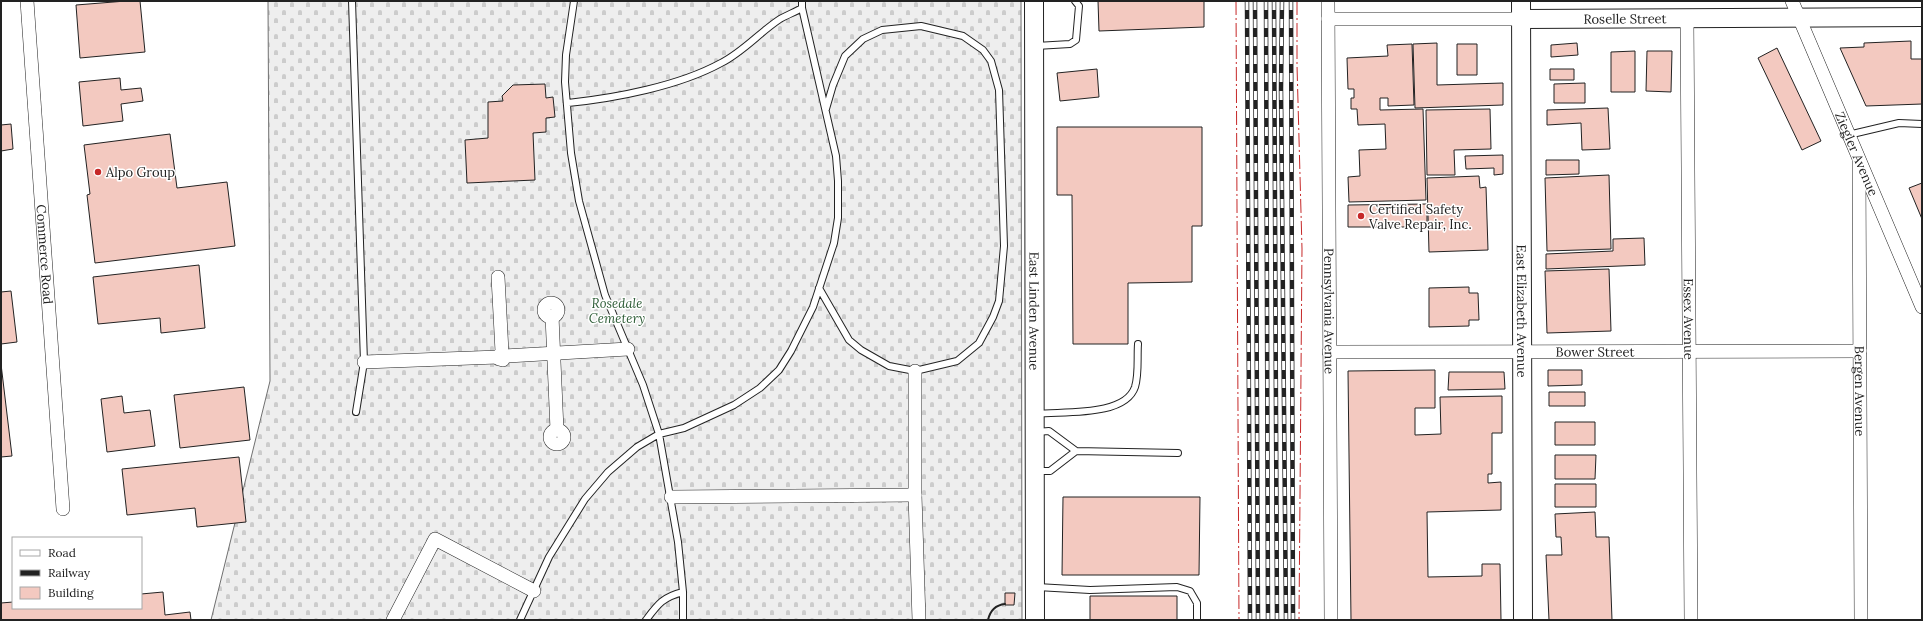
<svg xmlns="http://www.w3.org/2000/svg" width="1923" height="621" font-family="Lora,serif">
<defs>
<pattern id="cemetery-stones" width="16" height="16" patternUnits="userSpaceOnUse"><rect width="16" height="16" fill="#eee"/><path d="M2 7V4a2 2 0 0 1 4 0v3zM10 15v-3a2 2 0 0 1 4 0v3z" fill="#ccc"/></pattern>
</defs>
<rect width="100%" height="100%" fill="#fff"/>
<path fill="url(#cemetery-stones)" stroke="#6f6f6f" d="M268,1H1021L1022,620H211L270,381Z"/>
<path fill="#f3c9c0" stroke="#222" d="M126,1H140L145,52L80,58L76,5Z
M1098,1H1204V27L1099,31Z
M1911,41V59H1922V104L1866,106L1840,48L1864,47V43Z
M1437,43V85L1503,83V105L1415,108L1413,44Z
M1577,43L1578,55L1551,57V45Z
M1412,44L1414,105L1388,106V98H1380V110L1423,109L1426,200L1349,202L1348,177L1360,176L1359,150L1386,149L1385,124L1358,125L1357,109H1351V98H1354V89H1348L1347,58L1388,56L1387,45Z
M1457,44H1477V75H1457Z
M1777,48L1821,141L1802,150L1758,58Z
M1635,51V92H1611V52Z
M1647,51H1672L1671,92L1646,91Z
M1097,69L1099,97L1060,101L1057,73Z
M1550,69H1574V80H1550Z
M120,78L121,90L141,88L143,101L121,104L123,121L83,126L79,82Z
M1585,83V103H1554V84Z
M545,84L546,98L553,97L555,117L546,118V132L533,133L535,180L467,183L465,140L488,138V102L503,101L502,96L513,85Z
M1608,108L1610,149L1582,150L1581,123L1547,125V110Z
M1490,109L1491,149L1454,150L1455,175H1427L1426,110Z
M11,124L13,149L1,151V125Z
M1057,127H1202V226H1192V282L1128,283V344H1073L1072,195H1057Z
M170,134L177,188L227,182L235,246L95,263L87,195L90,194L84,145Z
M1503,155V174L1494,175V168L1466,169L1465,156Z
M1546,160H1579V174L1546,175Z
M1609,175L1611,249L1547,251L1545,178Z
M1479,176L1480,188L1486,187L1488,250L1429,252L1427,178Z
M1922,183V219L1909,188Z
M1427,204V227H1348V205Z
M1644,238L1645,265L1546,269V254L1613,251V239Z
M199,265L205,328L161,333L160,318L98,324L93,277Z
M1609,269L1611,331L1547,333L1545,271Z
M1469,287V293H1478L1479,320H1469V326L1429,327V288Z
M11,291L17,342L1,344V292Z
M1,364L12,456L1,457Z
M1435,370V408H1415V435L1441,434L1440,397L1502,396V433H1492V474H1488V483L1501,482V510L1427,512L1428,577L1482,576V564H1500L1501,620H1351L1348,371Z
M1548,370H1582V385L1548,386Z
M1449,372H1504L1505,389L1448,390Z
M244,387L250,440L180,448L174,395Z
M1549,392H1585V406H1549Z
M122,396L124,413L150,410L155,446L107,452L101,399Z
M1555,422H1595V445H1555Z
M1555,455H1596L1595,479H1555Z
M239,457L246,522L197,527L195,508L127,515L122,469Z
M1555,484H1596V507H1555Z
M1063,497H1200L1199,575H1062Z
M1595,512L1596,537H1609L1612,620H1549L1546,555H1562L1561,537H1556L1555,514Z
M163,592L165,615L190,612L191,620H1V603L13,602V608H141V594Z
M1005,593H1015L1014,605H1005Z
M1090,596H1177V620H1090Z"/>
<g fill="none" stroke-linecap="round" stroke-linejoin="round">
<defs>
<path id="lane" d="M352,1L364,362L356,412
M574,1L566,55L565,82L571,153L579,201L605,295L643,385L659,434L678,542L683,592V620
M1036,46L1070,44L1076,40L1079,6L1075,1
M568,103C616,98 679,86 721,63C743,52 760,32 780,19C787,15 795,12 802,8
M1848,135L1899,123L1922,124
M819,288L849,340L861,350L889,366L915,371L957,361L979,343L993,317L999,301L1004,246L999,90L991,61L983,50L963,36L921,26L882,30L863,39L845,56L833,85L826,109
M1037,414C1063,411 1125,417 1135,387C1139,374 1137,358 1138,344
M1036,432L1049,431L1076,451L1050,471H1037
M1076,451L1178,453
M1037,587L1090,590L1177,587L1190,591L1197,603V620
M520,620L549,557L585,499L608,472L637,447L659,434L684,428L734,405L760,388L779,370L791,351L813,307L834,243L838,218V181L836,156L802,8V1
M646,620C658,604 663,597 683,592"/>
<g id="street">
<path id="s1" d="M27,1L63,509"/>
<path id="s2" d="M1328,1L1331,620"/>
<path id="s3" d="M1792,1L1922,307"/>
<path id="s4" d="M1687,18L1691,620"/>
<path d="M1328,19H1521"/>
<path id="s5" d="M1859,161L1861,620"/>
<path d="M498,277L502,352L498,357L499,359L503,360"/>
<circle cx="551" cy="310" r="7"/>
<path d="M552,316L557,430"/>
<path id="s6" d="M1329,352L1860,351"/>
<path d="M506,356L628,349"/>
<path d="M364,362L498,357"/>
<path d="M915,371V495L919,620"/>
<circle cx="557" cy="437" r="7"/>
<path d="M671,497L915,495"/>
<path d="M393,620L435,539L534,591"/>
</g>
<g id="secondary">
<path id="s7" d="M1034,1L1035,620"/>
<path id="s8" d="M1521,1L1523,620"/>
<path id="s9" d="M1521,19L1922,17"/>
</g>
</defs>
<use href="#lane" stroke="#222" stroke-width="8"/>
<use href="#street" stroke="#222" stroke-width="14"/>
<use href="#secondary" stroke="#222" stroke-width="20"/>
<use href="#lane" stroke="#fff" stroke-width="6"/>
<use href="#street" stroke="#fff" stroke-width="13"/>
<use href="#secondary" stroke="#fff" stroke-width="18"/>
<defs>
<path id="rail" d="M1247,1L1250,620
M1255,1L1258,620
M1266,1L1268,620
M1274,1L1277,620
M1282,1L1281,89L1286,620
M1291,1L1293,620"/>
</defs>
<use href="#rail" stroke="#222" stroke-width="4.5"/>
<use href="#rail" stroke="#fff" stroke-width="3" stroke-dasharray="9" stroke-linecap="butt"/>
<path stroke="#222" stroke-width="2" d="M988,620C990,611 996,605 1005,604"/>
<path stroke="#c62828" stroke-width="1" stroke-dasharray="14 3 2 3" stroke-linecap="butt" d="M1236,1L1239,620
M1297,1V65L1302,249L1299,620"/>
</g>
<g fill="#c62828" stroke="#fff" stroke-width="1.5">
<circle cx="98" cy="172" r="4"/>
<circle cx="1361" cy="216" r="4"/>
</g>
<g text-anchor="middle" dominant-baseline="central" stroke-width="3" stroke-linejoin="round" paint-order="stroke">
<g font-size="13" fill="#222" stroke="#fff">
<text stroke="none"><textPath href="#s9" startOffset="104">Roselle Street</textPath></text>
<text stroke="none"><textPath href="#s3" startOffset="166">Ziegler Avenue</textPath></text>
<text stroke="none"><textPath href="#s1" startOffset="254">Commerce Road</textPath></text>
<text stroke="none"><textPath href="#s7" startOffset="310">East Linden Avenue</textPath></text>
<text stroke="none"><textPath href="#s2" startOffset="310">Pennsylvania Avenue</textPath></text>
<text stroke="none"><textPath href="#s8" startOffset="310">East Elizabeth Avenue</textPath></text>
<text stroke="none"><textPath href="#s4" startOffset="301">Essex Avenue</textPath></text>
<text stroke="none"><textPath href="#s6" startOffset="266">Bower Street</textPath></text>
<text stroke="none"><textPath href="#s5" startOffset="230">Bergen Avenue</textPath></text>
</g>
<g font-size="13" fill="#222" stroke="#fff" text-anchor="start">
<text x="106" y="172">Alpo Group</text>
<text x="1369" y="209">Certified Safety<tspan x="1369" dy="15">Valve Repair, Inc.</tspan></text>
</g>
<g font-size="13" font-style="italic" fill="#2f5e38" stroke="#fff">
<text x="617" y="303">Rosedale<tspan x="617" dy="15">Cemetery</tspan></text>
</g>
</g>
<rect width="1923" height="621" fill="none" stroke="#222222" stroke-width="4"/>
<rect x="12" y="537" width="130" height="72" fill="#ffffff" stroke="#a7a7a7"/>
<rect x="20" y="550" width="20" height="6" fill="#ffffff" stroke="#a7a7a7"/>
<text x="48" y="557" font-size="12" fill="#222222">Road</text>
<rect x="20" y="570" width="20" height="6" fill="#222222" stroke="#a7a7a7"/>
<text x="48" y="577" font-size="12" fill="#222222">Railway</text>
<rect x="20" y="587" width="20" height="12" fill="#f3c9c0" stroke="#a7a7a7"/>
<text x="48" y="597" font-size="12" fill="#222222">Building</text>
</svg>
